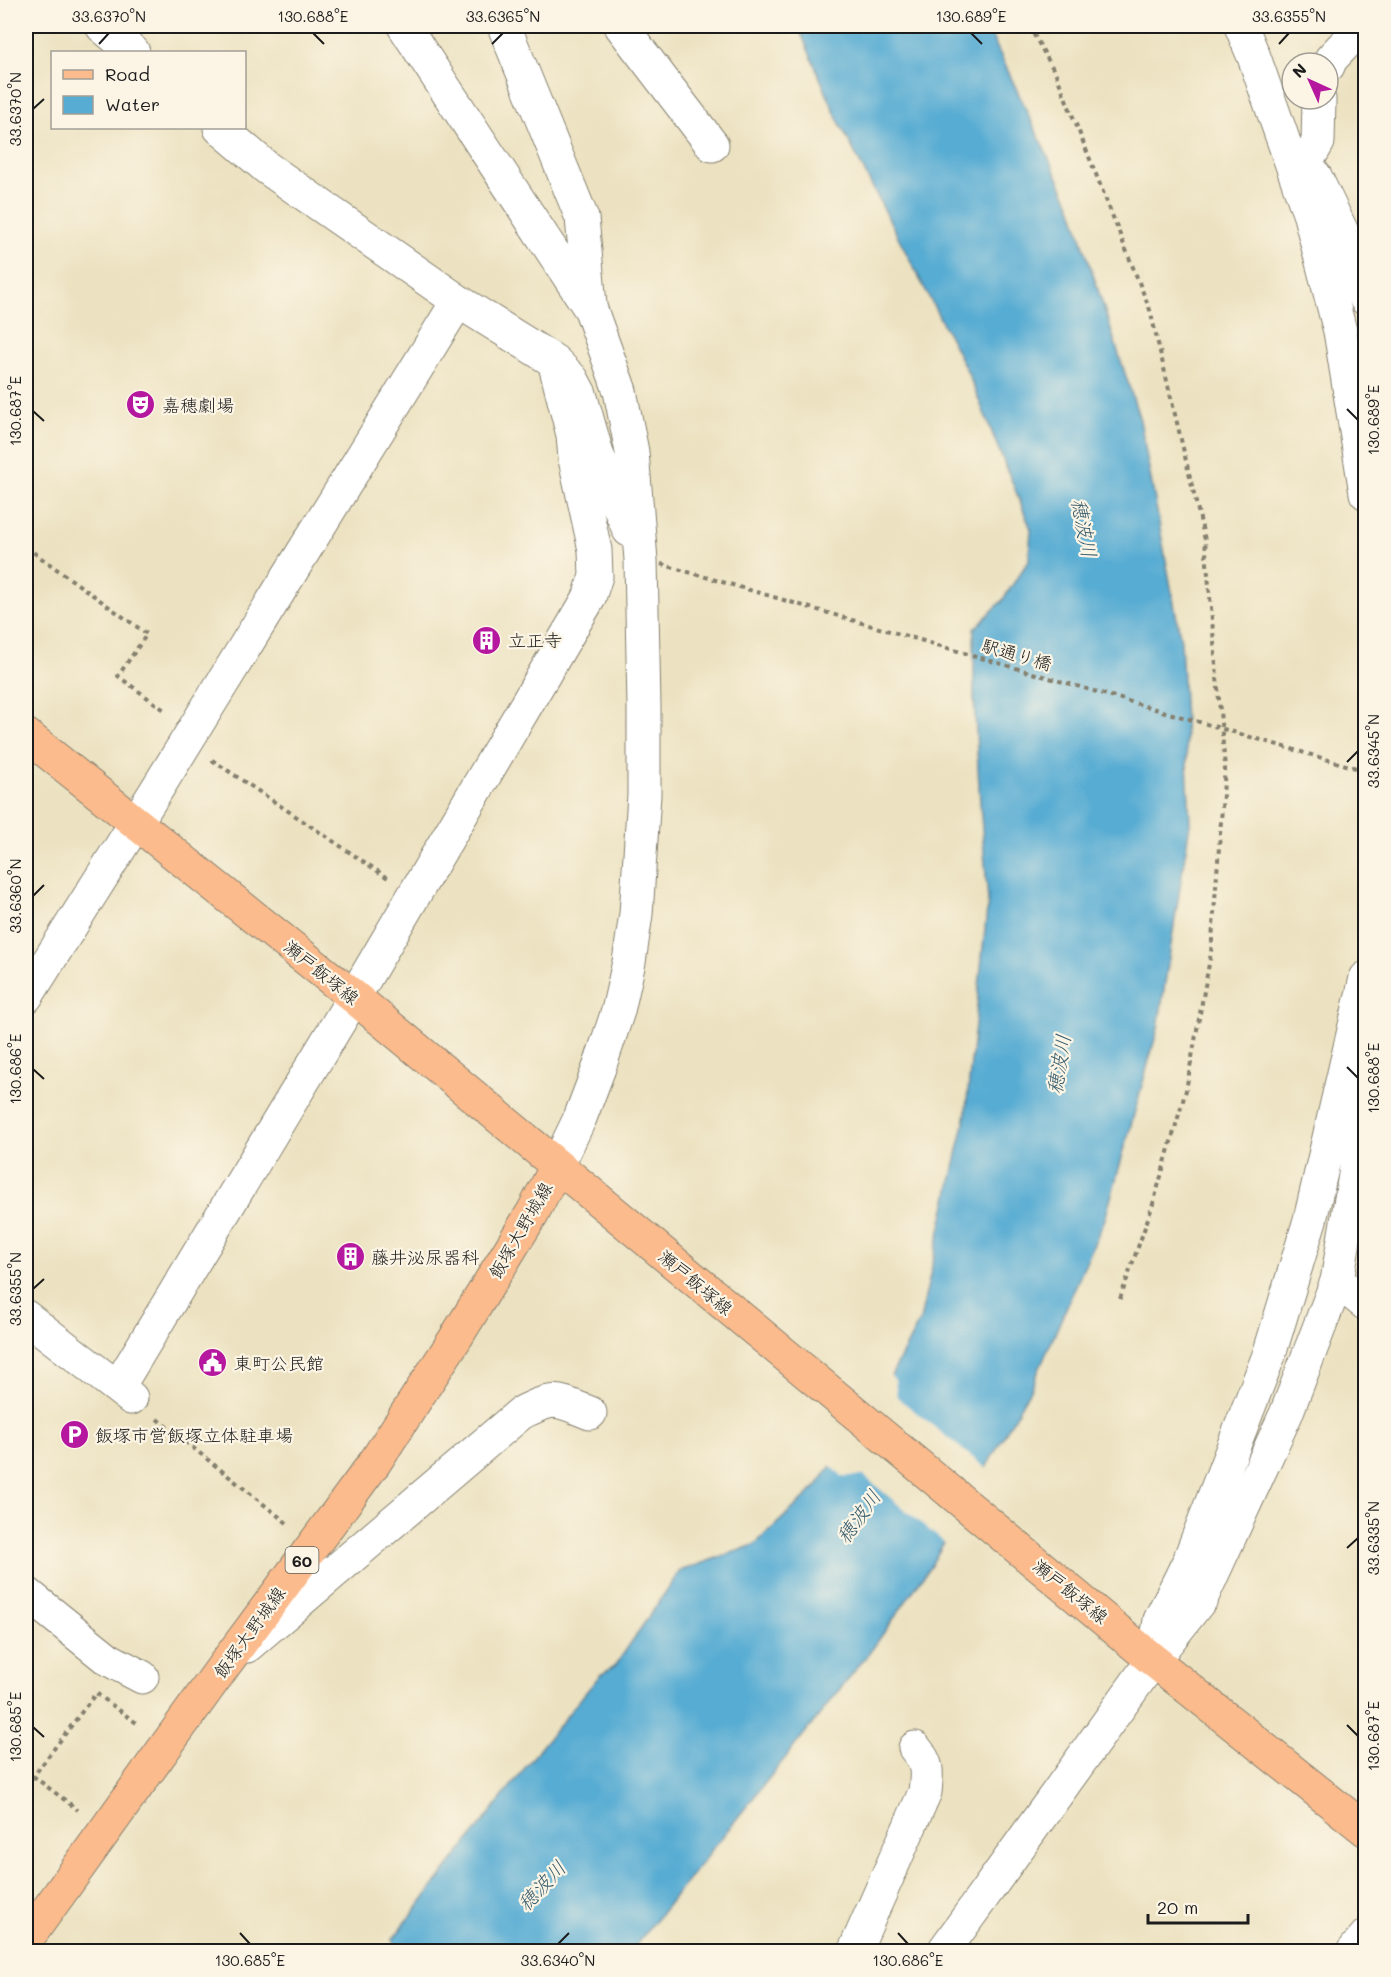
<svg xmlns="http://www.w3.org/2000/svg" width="1391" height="1977" font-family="Mali,'Klee One',sans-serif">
<rect width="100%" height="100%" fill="#fcf5e5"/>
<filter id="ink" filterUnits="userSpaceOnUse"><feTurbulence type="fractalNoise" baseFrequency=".0167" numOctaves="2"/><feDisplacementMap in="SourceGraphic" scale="12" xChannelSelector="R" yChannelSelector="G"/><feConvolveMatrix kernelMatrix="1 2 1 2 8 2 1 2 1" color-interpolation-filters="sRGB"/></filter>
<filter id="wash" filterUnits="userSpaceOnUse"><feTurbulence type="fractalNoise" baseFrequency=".008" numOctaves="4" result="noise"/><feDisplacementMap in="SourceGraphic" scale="24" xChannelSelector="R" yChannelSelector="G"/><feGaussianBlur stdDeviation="1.35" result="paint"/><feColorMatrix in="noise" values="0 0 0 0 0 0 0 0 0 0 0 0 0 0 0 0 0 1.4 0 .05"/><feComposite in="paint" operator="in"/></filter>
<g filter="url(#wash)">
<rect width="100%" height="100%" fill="#ece2c1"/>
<path fill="#57acd3" stroke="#3a6478" stroke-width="1.5" d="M798,26H987L1071,206L1140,420L1181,641L1190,823L1158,1028L1105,1219L1032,1386L930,1567L873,1648L631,1951H396L393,1939L541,1747L600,1675L615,1666L680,1571L754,1545L816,1487L880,1397L920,1320L965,1119L988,900L980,804L974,697V629L1002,601L1029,560L1031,529L968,373L837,118Z"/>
<path fill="#ece2c1" d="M889,1374L895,1380L897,1397L988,1470L946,1544L864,1476H842L829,1464L878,1395Z"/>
</g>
<g filter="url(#ink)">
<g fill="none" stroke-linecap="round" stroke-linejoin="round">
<defs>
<path id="minor" d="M102,26L133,52
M404,26L591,310L620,391L632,452L641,560L644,707V795L636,914L629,962L618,1011L599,1068L580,1118L557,1166
M504,26L582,218L590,305
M621,26L712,145
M1241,26L1254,57L1310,216L1340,331L1366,493
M1328,66L1331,59L1362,26
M220,128L267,168L458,301L554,361L572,379L580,394L597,454L629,530
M1307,161L1318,142L1319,99
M1315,176L1343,234L1366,299
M26,997L154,794L458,301
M1337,1281L1366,1304
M26,1317L131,1398
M118,1387L354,997L589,598L596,576L595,550L575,459L573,435L554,361
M26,1593L108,1659L142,1677
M247,1646L521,1413C556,1396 555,1399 590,1413
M1156,1646L1160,1620L1189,1561L1269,1355L1310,1220L1366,978
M854,1952L925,1792C927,1772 929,1765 915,1748
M943,1952L1153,1660L1201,1599L1286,1414L1337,1281L1355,1175L1366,1089
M1353,1952L1366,1936"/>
<path id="major" d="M26,735L354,997L1153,1660L1366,1830
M26,1940L225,1664L375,1462L455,1339L533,1212L557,1166"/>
</defs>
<use href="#minor" stroke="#847f6e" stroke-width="35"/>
<use href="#major" stroke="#847f6e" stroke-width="35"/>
<path stroke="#847f6e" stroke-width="4" stroke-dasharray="4.5 4.5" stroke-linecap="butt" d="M1029,26L1056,74L1150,310L1205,540L1225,768L1211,953L1186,1090L1153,1204L1120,1299
M26,547L147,634L118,676L167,712
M212,760L388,878
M1363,770L1366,771
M157,1419L287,1523
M33,1776L78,1810
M26,1786L96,1693L139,1725"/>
<use href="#minor" stroke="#fff" stroke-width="33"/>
<use href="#major" stroke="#fbbb8c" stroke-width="33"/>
<path stroke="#847f6e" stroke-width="4" stroke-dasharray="4.5 4.5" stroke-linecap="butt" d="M661,564L1363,770"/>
</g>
</g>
<path fill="none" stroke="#1c1c1c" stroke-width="2" d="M313,33L324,44M971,33L982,44M99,44L109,33M492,44L503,33M1279,44L1289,33M33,109L44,99M1347,409L1358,420M33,411L44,421M1347,762L1358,751M33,896L44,885M1347,1067L1358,1078M33,1069L44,1079M33,1289L44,1279M1347,1548L1358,1538M1347,1725L1358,1736M33,1727L44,1737M240,1933L250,1944M898,1933L908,1944M558,1944L569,1933"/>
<defs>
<symbol id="theatre-disc" viewBox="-11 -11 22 22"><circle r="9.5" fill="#b5179e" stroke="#fcf5e5"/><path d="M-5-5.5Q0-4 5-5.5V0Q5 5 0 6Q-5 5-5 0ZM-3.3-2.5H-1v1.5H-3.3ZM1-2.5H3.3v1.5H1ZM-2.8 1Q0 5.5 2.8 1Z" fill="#fff"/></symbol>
<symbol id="building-disc" viewBox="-11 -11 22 22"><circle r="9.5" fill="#b5179e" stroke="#fcf5e5"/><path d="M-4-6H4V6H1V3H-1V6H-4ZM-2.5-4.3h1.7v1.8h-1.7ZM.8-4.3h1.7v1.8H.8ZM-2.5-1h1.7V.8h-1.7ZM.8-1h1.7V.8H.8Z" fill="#fff"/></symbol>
<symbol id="civic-disc" viewBox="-11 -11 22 22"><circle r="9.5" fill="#b5179e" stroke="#fcf5e5"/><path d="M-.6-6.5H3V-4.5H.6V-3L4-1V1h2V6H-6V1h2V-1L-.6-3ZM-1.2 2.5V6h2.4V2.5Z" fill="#fff"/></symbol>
<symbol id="parking-disc" viewBox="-11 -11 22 22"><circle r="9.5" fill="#b5179e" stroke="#fcf5e5"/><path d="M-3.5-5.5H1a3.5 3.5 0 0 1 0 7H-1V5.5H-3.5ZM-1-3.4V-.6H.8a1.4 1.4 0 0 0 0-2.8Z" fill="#fff"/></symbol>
</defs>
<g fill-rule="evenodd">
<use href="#theatre-disc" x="124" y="388" width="33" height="33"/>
<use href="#building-disc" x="470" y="624" width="33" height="33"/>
<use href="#building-disc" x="334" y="1240" width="33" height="33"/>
<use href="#civic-disc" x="196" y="1346" width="33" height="33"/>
<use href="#parking-disc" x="58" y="1418" width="33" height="33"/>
</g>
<g text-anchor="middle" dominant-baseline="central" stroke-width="4.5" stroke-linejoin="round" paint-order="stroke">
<rect fill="#fcf5e5" stroke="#5f5d58" stroke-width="1.5" x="285.5" y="1547" width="33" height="26" rx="4.5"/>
<g font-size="16" font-weight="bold" fill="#1c1c1c">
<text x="302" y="1560">60</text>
</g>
<g font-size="18" fill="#1c1c1c" stroke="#fcf5e5" text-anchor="start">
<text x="162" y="405">嘉穂劇場</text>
<text x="508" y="640">立正寺</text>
<text x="371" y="1257">藤井泌尿器科</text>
<text x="234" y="1363">東町公民館</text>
<text x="95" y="1435">飯塚市営飯塚立体駐車場</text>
</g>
<g font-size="18" fill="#1c1c1c" stroke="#fcf5e5">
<text transform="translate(1017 654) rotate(16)">駅通り橋</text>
<text transform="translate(322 972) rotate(39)">瀬戸飯塚線</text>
<text transform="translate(520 1230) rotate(-60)">飯塚大野城線</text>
<text transform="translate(696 1282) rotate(40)">瀬戸飯塚線</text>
<text transform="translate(1071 1591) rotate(39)">瀬戸飯塚線</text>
<text transform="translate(249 1632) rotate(-54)">飯塚大野城線</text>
</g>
<g font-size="20" font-style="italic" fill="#375d6e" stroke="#fcf5e5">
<text transform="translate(1085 528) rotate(79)">穂波川</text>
<text transform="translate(1058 1064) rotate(-81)">穂波川</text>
<text transform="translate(858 1516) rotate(-54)">穂波川</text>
<text transform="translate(541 1885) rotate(-47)">穂波川</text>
</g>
</g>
<rect width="1391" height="1977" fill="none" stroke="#fcf5e5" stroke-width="66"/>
<rect x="51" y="51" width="195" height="78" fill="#fcf5e5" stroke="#a29e95" stroke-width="1.5"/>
<rect x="63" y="70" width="30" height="9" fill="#fbbb8c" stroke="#a29e95" stroke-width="1.5"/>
<text x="105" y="81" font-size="18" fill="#1c1c1c">Road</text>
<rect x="63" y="96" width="30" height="18" fill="#57acd3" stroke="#a29e95" stroke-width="1.5"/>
<text x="105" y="111" font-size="18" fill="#1c1c1c">Water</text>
<g transform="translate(1310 81) rotate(315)"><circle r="28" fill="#fcf5e5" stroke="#a29e95" stroke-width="1.5"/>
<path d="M0-4.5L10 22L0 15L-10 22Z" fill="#b5179e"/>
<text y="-9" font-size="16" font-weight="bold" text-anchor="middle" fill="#1c1c1c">N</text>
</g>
<path d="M1148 1914v9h100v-9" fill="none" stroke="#1c1c1c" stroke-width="3"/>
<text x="1157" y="1914" font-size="18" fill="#1c1c1c" stroke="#fcf5e5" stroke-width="4.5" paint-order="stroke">20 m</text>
<rect x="33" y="33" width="1325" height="1911" fill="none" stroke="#1c1c1c" stroke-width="2"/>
<g font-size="15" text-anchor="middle" fill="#1c1c1c">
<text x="109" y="22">33.6370°N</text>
<text x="313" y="22">130.688°E</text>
<text x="503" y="22">33.6365°N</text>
<text x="971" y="22">130.689°E</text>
<text x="1289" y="22">33.6355°N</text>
<text transform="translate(16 109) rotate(-90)" y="5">33.6370°N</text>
<text transform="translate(16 411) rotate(-90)" y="5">130.687°E</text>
<text transform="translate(1374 420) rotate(-90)" y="5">130.689°E</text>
<text transform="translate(1374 751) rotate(-90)" y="5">33.6345°N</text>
<text transform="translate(16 896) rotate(-90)" y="5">33.6360°N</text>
<text transform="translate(16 1069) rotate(-90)" y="5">130.686°E</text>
<text transform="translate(1374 1078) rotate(-90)" y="5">130.688°E</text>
<text transform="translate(16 1289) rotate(-90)" y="5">33.6355°N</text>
<text transform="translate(1374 1538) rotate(-90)" y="5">33.6335°N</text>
<text transform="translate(16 1727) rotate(-90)" y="5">130.685°E</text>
<text transform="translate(1374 1736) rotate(-90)" y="5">130.687°E</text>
<text x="250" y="1966">130.685°E</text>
<text x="558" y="1966">33.6340°N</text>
<text x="908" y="1966">130.686°E</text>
</g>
</svg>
